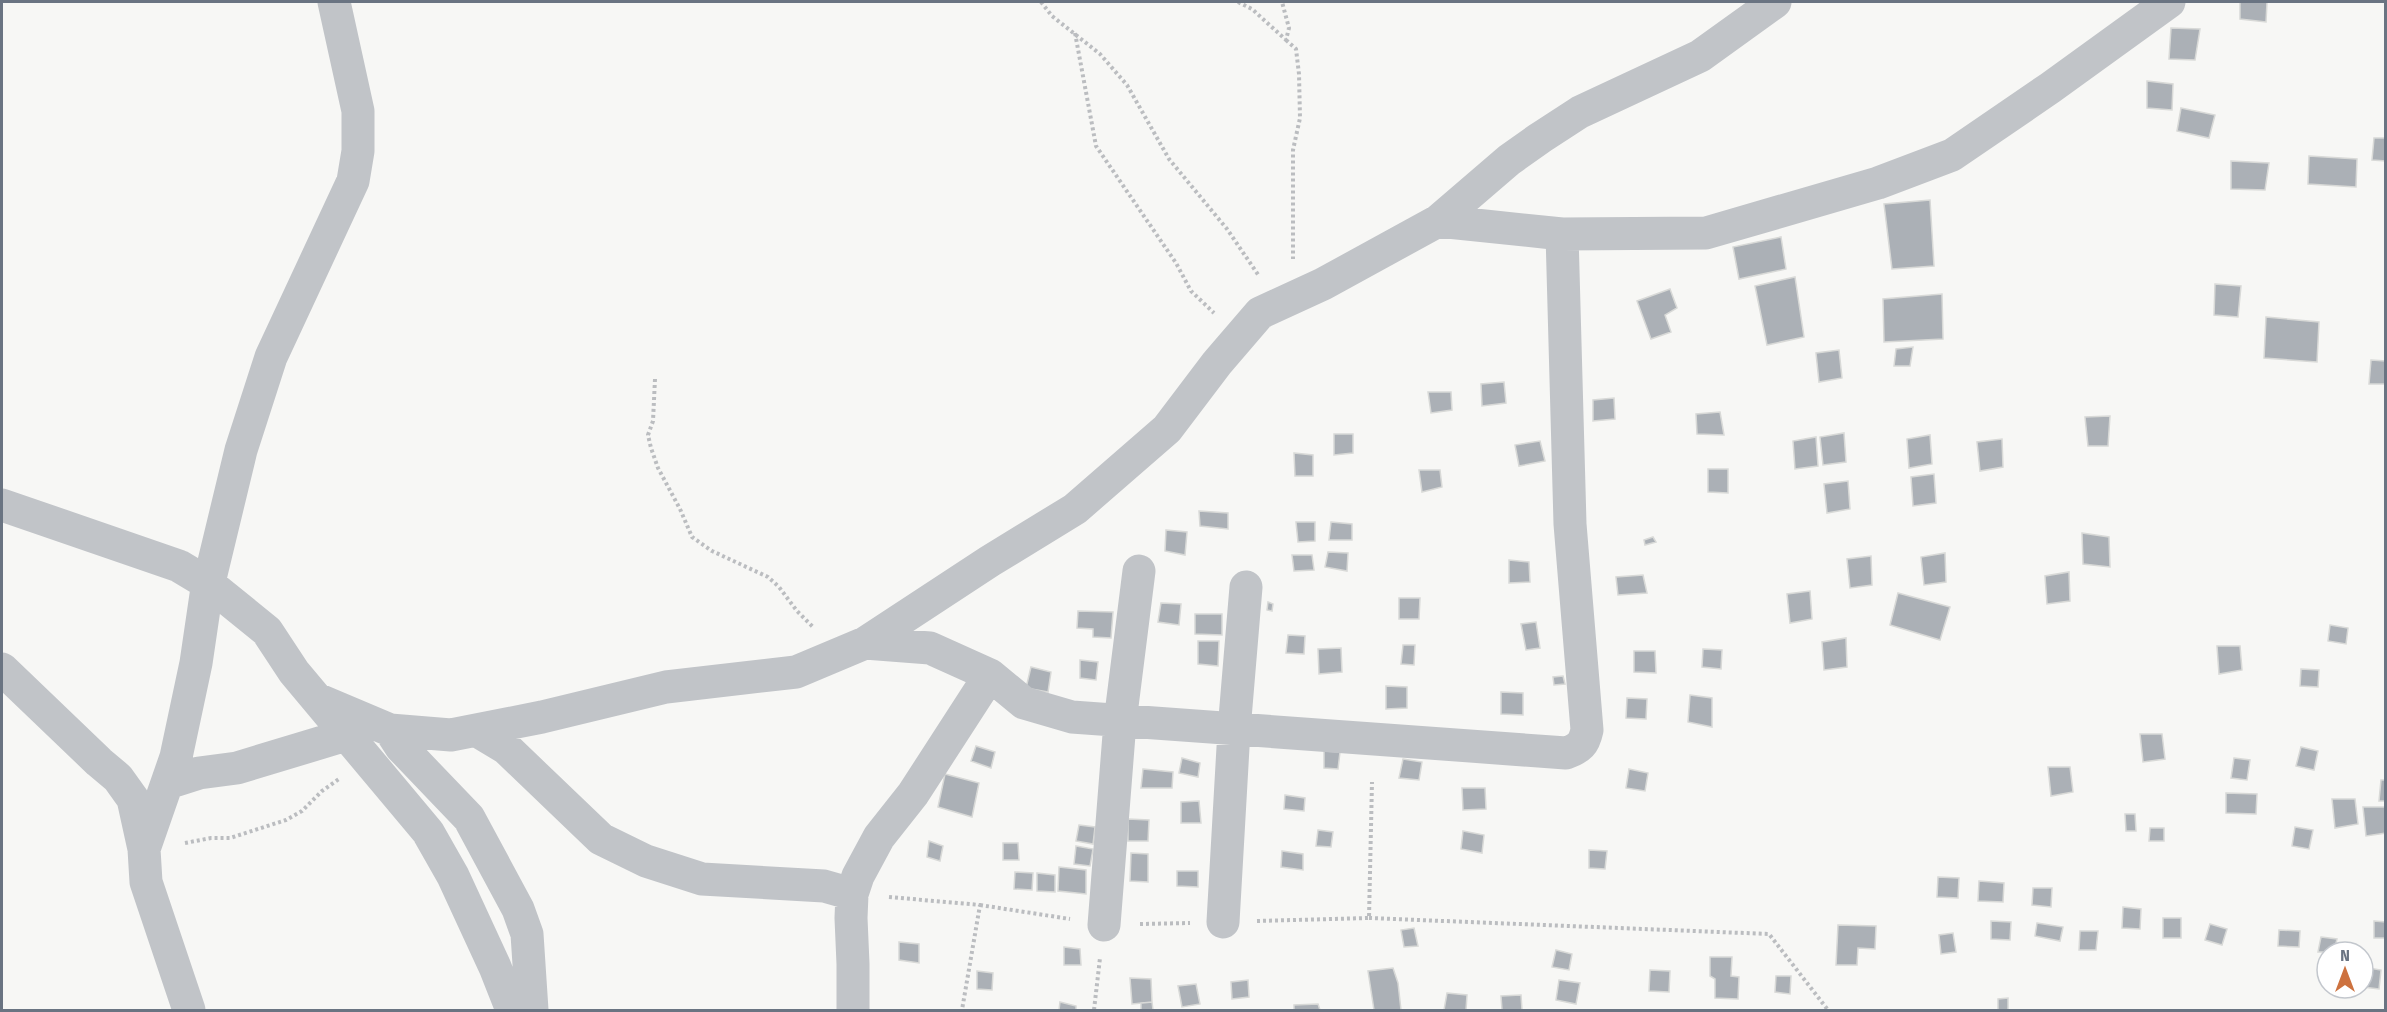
<svg xmlns="http://www.w3.org/2000/svg" width="2387" height="1012" font-family="'Fira Sans Condensed',sans-serif">
<rect width="100%" height="100%" fill="#f7f7f5"/>
<path fill="#abb0b6" stroke="#d8d9d7" stroke-width="1.5" d="M2240,2H2267L2266,22L2240,19Z
M2171,28L2200,29L2195,60L2169,59Z
M2147,81L2173,84L2172,110L2147,108Z
M2181,108L2215,115L2209,138L2177,131Z
M2374,138H2386V161L2372,160Z
M2309,156L2357,159L2356,187L2308,184Z
M2231,161L2269,163L2265,190L2231,189Z
M1930,200L1934,266L1892,269L1884,204Z
M1781,237L1786,269L1739,279L1733,247Z
M1795,277L1804,337L1767,345L1755,286Z
M2215,284L2241,286L2238,317L2214,315Z
M1670,289L1677,308L1665,315L1671,332L1651,339L1637,301Z
M1942,294L1943,339L1884,342L1883,299Z
M2266,317L2319,322L2317,362L2264,358Z
M1913,347L1910,366H1894L1896,349Z
M1839,350L1842,378L1819,382L1816,353Z
M2371,360L2386,361V384H2369Z
M1504,382L1506,403L1482,406L1481,384Z
M1428,392H1451L1452,410L1431,413Z
M1614,398L1615,419L1593,421V400Z
M1720,412L1724,435L1697,434L1696,414Z
M2110,416L2108,446H2088L2085,417Z
M1844,433L1846,462L1823,465L1820,437Z
M1334,434H1353V453L1334,455Z
M1930,435L1932,464L1909,468L1907,439Z
M1816,437L1818,466L1795,469L1793,441Z
M2002,439L2003,467L1980,471L1977,442Z
M1540,441L1545,461L1519,466L1515,445Z
M1294,453L1313,455V476H1295Z
M1708,469H1728V493L1708,492Z
M1419,470H1440L1442,487L1422,492Z
M1934,474L1936,503L1913,506L1911,477Z
M1848,481L1850,509L1827,513L1824,484Z
M1199,511L1228,513V529L1200,526Z
M1296,522H1315V541L1298,542Z
M1331,522L1352,524V540H1329Z
M1166,530L1187,532L1185,555L1165,551Z
M2082,533L2109,537L2110,567L2083,564Z
M1653,537L1656,542L1645,545L1644,540Z
M1328,552L1348,553L1347,571L1325,567Z
M1945,553L1946,582L1924,585L1921,557Z
M1292,555H1312L1314,570L1294,571Z
M1871,556L1872,585L1850,588L1847,559Z
M1509,560L1529,562L1530,582L1509,583Z
M2069,572L2070,601L2047,604L2045,576Z
M1643,575L1647,593L1618,595L1616,577Z
M1810,591L1812,619L1790,623L1787,594Z
M1898,593L1950,607L1940,640L1890,625Z
M1399,598H1420L1419,619H1399Z
M1268,602L1273,604L1272,611L1267,610Z
M1161,603L1181,604L1179,625L1158,622Z
M1078,611L1113,612L1111,638L1093,637V629L1077,628Z
M1195,614H1222V635L1195,634Z
M1536,622L1540,648L1526,650L1521,624Z
M2330,625L2348,628L2346,644L2328,641Z
M1288,635L1305,636L1304,654L1286,653Z
M1846,638L1847,667L1824,670L1822,642Z
M1198,641H1219L1218,666L1198,664Z
M1403,645H1415L1414,665L1401,664Z
M2217,646H2240L2242,670L2219,674Z
M1341,648L1342,672L1319,674L1318,649Z
M1703,649L1722,650L1721,669L1702,667Z
M1634,651H1655L1656,673L1634,672Z
M1080,660L1098,662L1096,680L1080,678Z
M1031,667L1051,672L1048,692L1026,688Z
M2301,669L2319,670L2318,687L2300,686Z
M1563,676L1565,684L1554,685L1553,677Z
M1386,686L1407,687V708L1386,709Z
M1501,692L1523,693V715L1501,714Z
M1690,695L1712,698V727L1688,722Z
M1627,698L1647,699L1646,719L1626,718Z
M2140,734H2162L2165,759L2143,762Z
M976,746L995,752L991,768L971,761Z
M2301,747L2318,751L2314,770L2296,766Z
M1324,751L1340,752L1338,769L1324,768Z
M1182,758L1200,763L1198,777L1179,773Z
M2234,758L2250,760L2247,780L2231,778Z
M1403,759L1422,762L1419,780L1399,778Z
M2048,767H2070L2073,792L2051,796Z
M1143,769L1173,772L1172,788H1141Z
M1629,769L1648,773L1645,791L1626,788Z
M945,774L979,783L972,817L938,807Z
M2381,780H2386V801H2379Z
M1462,788H1485L1486,809L1463,810Z
M2226,793L2257,794L2256,814L2226,813Z
M1285,795L1305,798L1304,811L1284,809Z
M2332,799H2355L2358,824L2335,828Z
M1199,801L1201,823H1181V802Z
M2363,807H2385L2386,833L2366,836Z
M2125,814H2135L2136,831H2126Z
M1128,819L1149,820L1148,841H1128Z
M1079,825L1095,827L1093,844L1076,841Z
M2295,827L2313,830L2309,849L2292,846Z
M2150,828H2164V841H2149Z
M1318,830L1333,832L1331,847L1316,846Z
M1463,831L1484,835L1482,853L1461,849Z
M929,841L943,846L940,861L927,857Z
M1003,843H1018L1019,860H1003Z
M1076,846L1093,849L1090,866L1074,864Z
M1589,850L1607,851L1605,869L1589,868Z
M1282,851L1303,854V870L1281,867Z
M1131,853L1148,854V882L1130,881Z
M1059,867L1086,870V894L1058,891Z
M1177,871H1198V887L1177,886Z
M1015,872L1033,873L1032,890L1014,889Z
M1037,873L1055,875V892L1037,891Z
M1938,877L1959,878L1958,898L1937,897Z
M1979,881L2004,883L2003,902L1978,901Z
M2033,888H2052L2051,907L2032,905Z
M2123,907L2141,909L2140,929L2122,928Z
M2163,918H2181V938H2163Z
M1991,921L2011,922L2010,940L1991,939Z
M2374,921L2386,922V938H2374Z
M2037,923L2063,927L2060,941L2035,936Z
M2210,924L2227,929L2222,945L2205,940Z
M1838,925L1876,926L1875,949L1858,948L1857,965H1836Z
M1414,928L1418,946L1404,947L1401,930Z
M2279,930L2300,931L2299,947L2278,946Z
M2080,931H2098L2096,950H2079Z
M1953,933L1956,952L1941,954L1939,935Z
M2321,937L2337,939L2334,952H2318Z
M899,942L919,944V963L899,960Z
M1064,947L1080,949L1081,965H1064Z
M1556,950L1572,954L1569,970L1552,967Z
M1710,957H1732L1731,976L1739,977L1738,999L1715,998V979L1710,976Z
M2363,967L2381,970L2379,989L2363,987Z
M1393,968L1398,983L1401,1010H1374L1368,971Z
M1650,970L1670,971L1669,992L1649,991Z
M977,971L993,973L992,990L977,989Z
M1776,976H1791L1790,994L1775,992Z
M1130,978L1151,979L1152,1002L1132,1004Z
M1248,980L1249,997L1232,999L1231,982Z
M1559,980L1580,983L1576,1004L1556,1000Z
M1196,984L1200,1004L1182,1007L1178,986Z
M2331,988H2349V991L2331,990Z
M1447,993L1467,995L1466,1010H1444Z
M1521,995L1522,1010H1502L1501,996Z
M2008,998V1010H1998V999Z
M1060,1002L1076,1006V1010H1059Z
M1152,1002L1153,1010H1141V1003Z
M1318,1004L1320,1010H1294V1005Z"/>
<g fill="none" stroke-linecap="round" stroke-linejoin="round">
<path stroke="#bbbdc0" stroke-width="4" stroke-dasharray="3 3" stroke-linecap="butt" d="M1041,2L1052,16L1100,54L1127,85L1169,159L1227,229L1259,276
M1238,2L1252,9L1286,40L1289,28L1282,2
M1075,33L1096,146L1176,263L1191,291L1214,313
M1286,40L1296,49L1299,74L1300,118L1293,150V259
M655,379L653,421L648,435L651,448L658,468L680,509L692,537L712,551L768,577L779,587L797,611L813,627
M185,843L211,838H230L286,820L302,811L322,791L339,779
M889,897L980,905L962,1010
M980,905L1070,919
M1369,918L1769,934L1828,1010
M1257,921L1369,918L1372,782
M1140,924L1190,923
M1094,1010L1100,958"/>
<path stroke="#c1c4c8" stroke-width="33" d="M1438,221L1509,160L1540,138L1580,112L1700,56L1775,2
M2,505L179,566L209,584L267,631L294,672L428,832L453,876L495,967L512,1010
M2,669L99,762L118,778L133,799L144,849L146,882L189,1010
M990,675L1024,703L1072,717L1566,753C1580,748 1584,744 1587,730L1570,524L1562,234
M319,700L390,730L451,735L542,717L666,687L796,672L865,643
M390,730L401,747L469,818L518,909L527,934L532,1010
M476,730L506,748L601,839L646,861L702,879L824,886L852,894
M170,775L177,780L199,773L237,768L346,735
M144,849L176,757L196,663L206,595L241,450L271,357L353,181L358,151V111L334,2
M1223,922L1234,730L1246,587
M1104,925L1120,722L1139,571
M853,1010V964L851,918L852,894L858,876L879,837L913,794L990,675L930,648L865,643L990,561L1075,509L1167,429L1217,363L1260,313L1323,284L1438,221L1562,234L1706,233L1878,183L1952,155L2050,88L2169,2"/>
</g>
<rect width="2387" height="1012" fill="none" stroke="#6a7482" stroke-width="6"/>
<g transform="translate(2345 970)"><circle r="28" fill="#ffffff" stroke="#c3c7cd" stroke-width="1.5"/>
<path d="M0-4.5L10 22L0 15L-10 22Z" fill="#cd723f"/>
<text y="-9" font-size="16" font-weight="bold" text-anchor="middle" fill="#6a7482">N</text>
</g>
</svg>
